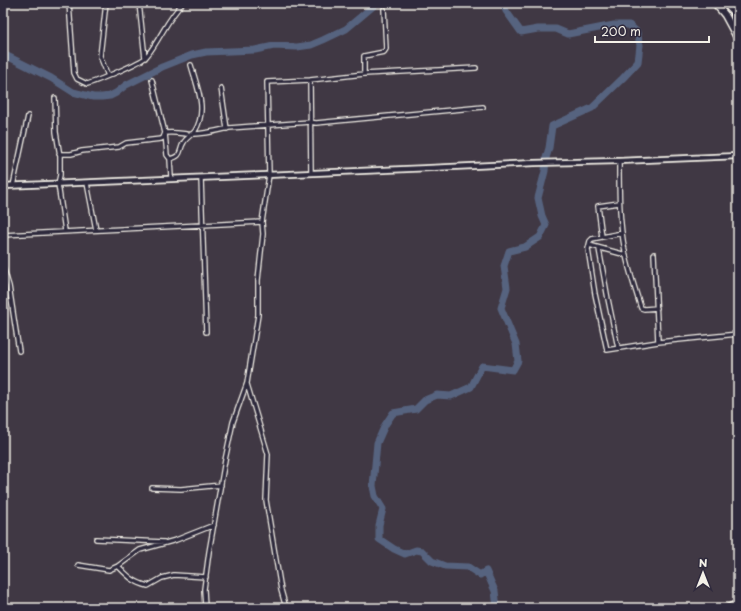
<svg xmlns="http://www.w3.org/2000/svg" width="741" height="611" font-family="'Playpen Sans',sans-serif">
<rect width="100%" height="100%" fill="#403844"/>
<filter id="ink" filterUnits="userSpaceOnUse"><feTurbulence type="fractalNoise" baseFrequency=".025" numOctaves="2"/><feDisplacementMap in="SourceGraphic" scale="8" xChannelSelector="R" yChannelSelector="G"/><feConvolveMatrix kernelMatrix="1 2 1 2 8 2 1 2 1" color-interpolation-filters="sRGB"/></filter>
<g filter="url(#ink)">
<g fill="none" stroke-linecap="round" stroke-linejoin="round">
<path stroke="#56637f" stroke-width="7" d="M3,54L51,78L73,92L93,97H102L110,96L116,93L126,85L162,67L192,55L206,52L255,50L274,46L297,47L311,45L323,40L346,29L377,3
M497,608L495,591L486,571L480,575L468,567L445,566L432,561L422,551L416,550L405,554L394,549L379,539V525L383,509L375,496L373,486L377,443L385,425L393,413L416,409L425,400L437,395L451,396L471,387L482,366L513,370L518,361L516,344L501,308L507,288L504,266L509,251L525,247L540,237L546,225L542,216L538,198L545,171L546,158L549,148L552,126L592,108L623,78L638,62L640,45L637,32L629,25H614L568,34L556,29H538L521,32L506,11L503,3"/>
<defs>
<path id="minor" d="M69,3L74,73L77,79L87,84C95,82 142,62 146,57C160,40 167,19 183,3
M106,3L100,56L108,76
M139,3L145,58
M364,74V56L384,52L386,49L384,9
M152,80L165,133L167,155L170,159L171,177
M310,80L311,173
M221,88L227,129
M55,98L56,132L60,156V175L58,184L65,231
M59,154H71L82,151L119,147L126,143L161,139L163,138L165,133C173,132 179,133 187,134C199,135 217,131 229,128L310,122L316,123L483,107
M170,159C184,155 178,151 184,142C187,137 192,135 195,131C208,110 197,87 191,65
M619,161C619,191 619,222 625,251C629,271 635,289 641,308L644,309L657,308
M201,178L206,332
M87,183L96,230
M13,186L28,116
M622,233L592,239L590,241L588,249L595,294L607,350L658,342L738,334
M3,235L262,222
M602,237L598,206L619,203
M589,245L626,255
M599,249L608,299L618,348
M654,254L658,342
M3,266L9,286L19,351
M247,384L268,454L266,500L281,590L286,608
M152,488L181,489L221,485
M96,539L164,542
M78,565L109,570L118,566L140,550L176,540L214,525
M118,566C128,576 133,582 148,586L162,578L174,575L206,577
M205,608L204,589L209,552L225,460L233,422L247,383L258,315V280L263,234L262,222L269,175L267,82L310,80L364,74L476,68
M724,608L738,602"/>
<path id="tertiary" d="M3,186L430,168L534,163L619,161L738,156"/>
<path id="primary" d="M715,3L725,15L738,39
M725,3L738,17"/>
</defs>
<use href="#minor" stroke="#f4f1e8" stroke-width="6"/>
<use href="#tertiary" stroke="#f4f1e8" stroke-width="8"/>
<use href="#primary" stroke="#f4f1e8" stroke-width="9"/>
<use href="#minor" stroke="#2f2a3d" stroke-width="3.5"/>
<use href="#tertiary" stroke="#2f2a3d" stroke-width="4.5"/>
<use href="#primary" stroke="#2f2a3d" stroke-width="6"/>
</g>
</g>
<rect width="741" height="611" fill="none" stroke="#2f2a3d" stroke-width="16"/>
<rect x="8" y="8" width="725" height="595" fill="none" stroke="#f4f1e8" stroke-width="1.5" filter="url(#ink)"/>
<g transform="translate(703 573)" stroke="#2f2a3d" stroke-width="3" paint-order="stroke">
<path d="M0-3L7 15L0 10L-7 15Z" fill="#f4f1e8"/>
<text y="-6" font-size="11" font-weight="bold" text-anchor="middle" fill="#f4f1e8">N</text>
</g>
<path d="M595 36v6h114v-6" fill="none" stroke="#f4f1e8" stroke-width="2"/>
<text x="601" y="36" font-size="12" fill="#f4f1e8" stroke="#2f2a3d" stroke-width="3" paint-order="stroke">200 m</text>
</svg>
